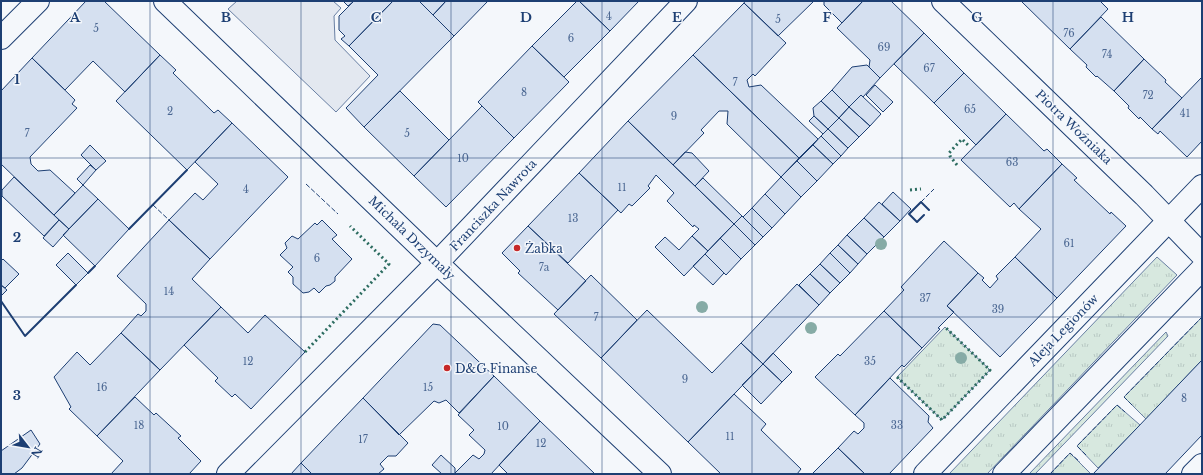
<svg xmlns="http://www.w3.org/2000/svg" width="1203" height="475" font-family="'Libre Baskerville',serif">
<defs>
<pattern id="grass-tufts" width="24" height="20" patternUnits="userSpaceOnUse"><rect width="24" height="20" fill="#d7e8df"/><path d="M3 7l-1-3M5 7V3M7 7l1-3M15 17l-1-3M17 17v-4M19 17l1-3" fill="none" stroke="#b8c8c3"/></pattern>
</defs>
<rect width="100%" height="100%" fill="#f4f7fb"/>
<path fill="url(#grass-tufts)" stroke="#687fa3" d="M1157,257L1177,275L987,474H949Z
M1202,317V360L1146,419L1124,397Z
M945,327L990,370L942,420L897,377Z
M1166,332L1168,336L1035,474H1029Z
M1117,405L1140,425L1098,468L1077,446Z
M1070,453L1091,474H1050Z"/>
<path fill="#e3e8f0" stroke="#687fa3" d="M237,1H333L341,8L334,16L335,40L370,76L336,112L228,9Z"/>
<path fill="#d5e0f0" stroke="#1d3f73" d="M86,1H104L160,55L125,92L93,61L65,90L32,58Z
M343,1H354L348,6Z
M354,1H393L349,46L341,39L345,36L339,30V16Z
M393,1H419L454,36L364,127L346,108L378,75L349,46Z
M419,1H446L433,15Z
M446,1H488L454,36L433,15Z
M577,1H579L610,31L564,77L532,46Z
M579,1H639L610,31Z
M745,1H814L778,36L744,3Z
M824,1H863L842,23L824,5Z
M863,1H891L924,33L880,78L869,67L870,60L837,28Z
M1021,1H1100L1108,9L1070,49Z
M744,3L786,43L755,76L753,74L747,80L749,87L761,85L818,139L799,158L693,55Z
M1101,17L1144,59L1114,91L1097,76L1096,77L1086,67L1087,65L1070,49Z
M924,33L964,73L934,103L894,64Z
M532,46L569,82L514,138L478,102Z
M160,55L176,70L173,73L214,113L218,110L232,123L187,170L116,101Z
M693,55L799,158L781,177L727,124L728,111H719L701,130L704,133L673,165L628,121Z
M32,58L75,100L72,104L77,108L30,157L31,164L38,171L50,170L75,193L54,215L1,164V91Z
M1144,59L1166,80L1165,82L1182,98L1152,129L1140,117L1139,119L1128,108L1129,106L1114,91Z
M867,65L880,78L863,97L861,95L849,107L832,90L852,67Z
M964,73L1006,114L976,145L934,103Z
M1202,77V141L1187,157L1160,131L1158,134L1152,129Z
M875,85L893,102L883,112L866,95Z
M832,90L849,107L839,118L821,101Z
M400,91L449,140L414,176L364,127Z
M861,95L881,114L870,126L849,107Z
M821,101L839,118L828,129L814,116L813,108Z
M482,106L514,138L446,207L414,176Z
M849,107L870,126L859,137L839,118Z
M1006,114L1044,151L1047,149L1062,164L1019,209L1014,203L1010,207L961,160Z
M814,116L828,129L823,134L809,121Z
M839,118L859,137L848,148L828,129Z
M628,121L734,224L708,251L692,236L699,229L694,225L693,227L667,201L674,193L656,175L648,186L650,188L632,206L629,204L621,213L579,173Z
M232,123L288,177L210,259L169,220L195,193L203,200L218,184L195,162Z
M828,129L848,148L841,156L821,136Z
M821,136L841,156L833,164L813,145Z
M90,145L106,161L96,170L81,155Z
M813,145L833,164L817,181L797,161Z
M685,152L692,153L709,171L695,186L673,165Z
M797,161L817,181L801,197L781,177Z
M1062,164L1077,178L1074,180L1110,214L1111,212L1126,226L1057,298L1015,257L1041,229L1019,209Z
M90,165L96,170L83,185L77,179Z
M579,173L618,210L568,263L528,226Z
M14,177L59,220L44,236L2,196V190Z
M781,177L801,197L785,214L765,194Z
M703,178L742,216L734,224L695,186Z
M83,185L98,199L69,229L54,215Z
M893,192L911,209L900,221L882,204Z
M765,194L785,214L772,228L752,208Z
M98,199L129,229L95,266L63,235Z
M879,202L900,221L884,237L864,218Z
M752,208L772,228L763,237L743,217Z
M742,216L763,237L755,245L734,224Z
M864,218L884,237L867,254L847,235Z
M59,220L69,229L53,247L43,238Z
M169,220L210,259L192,279L221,307L160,370L121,333L138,314L141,316L146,311V304L117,276Z
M322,220L337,235L332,239L352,259L335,277V281L330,285L326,286L319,293L314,288L309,292L303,293L293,284V277L288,272L293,267L280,255L287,248L285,243L292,236L298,239L315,223L317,225Z
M734,224L755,245L741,259L720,238Z
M528,226L586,281L558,310L518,273L520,271L502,253Z
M847,235L867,254L858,264L838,245Z
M692,236L708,251L684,276L655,247L665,237L679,250Z
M720,238L741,259L726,275L705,254Z
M944,241L978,273L947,306L954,312L938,328L940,329L922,348L884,311L904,290L901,287Z
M838,245L858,264L850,273L830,253Z
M68,253L88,273L76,285L56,265Z
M830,253L850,273L840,283L820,264Z
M705,254L724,273L713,285L693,266Z
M1015,257L1057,298L1000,357L947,306L978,273L984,278L982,280L990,288L998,279L996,276Z
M3,259L19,274L5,288L1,285V261Z
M820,264L840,283L830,293L810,274Z
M810,274L830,293L819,305L799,285Z
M591,275L637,320L601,358L554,314Z
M797,284L819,305L763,364L741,343Z
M1,285L7,290L1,296Z
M221,307L248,333L265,315L305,352L251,409L235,394L232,397L215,381L218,378L184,345Z
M647,310L712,373L741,343L763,364L688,442L601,358Z
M884,311L922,348L904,367L902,365L855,415L815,377L838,354L840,356Z
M433,324L440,325L494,376L459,413L446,400L439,403L434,401L399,435L363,398Z
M121,333L160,370L97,436L69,409L71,407L54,377L77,352L90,365Z
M773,353L792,372L782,382L763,364Z
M1202,360V435L1165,474H1093Z
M763,364L782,382L761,404L742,385Z
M494,376L540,421L491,474H442L432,465L441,455L455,468V473L473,455L479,459L484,454L485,450L469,435L474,430L458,415Z
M890,378L929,416L928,422L933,428L889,474H865L838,448L854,431L858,434L864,428V423L855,415Z
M734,394L766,424L761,430L801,469L797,474H721L688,442Z
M135,397L154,415L156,413L181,436L178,438L201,461L189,474H111L123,461L97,436Z
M363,398L408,443L396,456H388L380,464L384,469L378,474H312L301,463Z
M540,421L595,474H508L499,465Z
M31,430L40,444L22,468L14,474H1V451Z
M838,448L865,474H812Z
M301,463L312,474H291Z"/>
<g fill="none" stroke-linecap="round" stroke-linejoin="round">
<defs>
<path id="minor" d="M165,1L437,263L660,474
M943,1L1144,195L1202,255
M1,38L38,1
M228,474L437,263L686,1
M925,474L1202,186
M1004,474L1202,269
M1193,474L1202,465"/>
</defs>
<use href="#minor" stroke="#1d3f73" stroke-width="24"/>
<use href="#minor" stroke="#f4f7fb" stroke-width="22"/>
<path stroke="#2c6c60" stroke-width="3" stroke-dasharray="2 3" stroke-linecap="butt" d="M957,165L950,156L949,153L962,139L970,147
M910,190L921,189
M305,352L389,264L350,226
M897,377L942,420L990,370L945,327"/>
<path stroke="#1d3f73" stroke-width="1" stroke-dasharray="5 2" stroke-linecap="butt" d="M306,184L338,214
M921,202L934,189
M153,205L169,220
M1132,405L1124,397L1202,317
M1086,455L1077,446L1117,405L1125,412
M1050,474L1070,453L1080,462"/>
<path stroke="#1d3f73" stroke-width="2" d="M924,215L917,222L909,214L921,202L929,210
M129,229L187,170
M88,273L95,266
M1,301L25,336L76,285"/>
</g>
<g fill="#86aba6">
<circle cx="881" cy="244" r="6"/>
<circle cx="702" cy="307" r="6"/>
<circle cx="811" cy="328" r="6"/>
<circle cx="961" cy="358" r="6"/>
</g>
<path fill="none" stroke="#1d3f73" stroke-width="1" stroke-opacity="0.55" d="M150,1V474M301,1V474M451,1V474M602,1V474M752,1V474M902,1V474M1053,1V474M1,158H1202M1,317H1202"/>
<g fill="#c62828" stroke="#f4f7fb" stroke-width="1.5">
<circle cx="517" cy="248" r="4"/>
<circle cx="447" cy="368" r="4"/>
</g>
<g text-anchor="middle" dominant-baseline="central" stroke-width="3" stroke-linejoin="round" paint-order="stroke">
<g font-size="10" fill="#4b6792">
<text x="609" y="16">4</text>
<text x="778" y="19">5</text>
<text x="96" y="28">5</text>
<text x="1069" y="33">76</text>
<text x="571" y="38">6</text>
<text x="884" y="47">69</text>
<text x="1107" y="54">74</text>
<text x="929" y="68">67</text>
<text x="735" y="82">7</text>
<text x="524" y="92">8</text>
<text x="1148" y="95">72</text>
<text x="970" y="109">65</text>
<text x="170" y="111">2</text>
<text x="1185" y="113">41</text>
<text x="674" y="116">9</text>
<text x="27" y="133">7</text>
<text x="407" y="133">5</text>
<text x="463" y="158">10</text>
<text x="1012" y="162">63</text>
<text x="622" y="187">11</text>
<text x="246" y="189">4</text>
<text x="573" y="218">13</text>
<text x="1069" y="243">61</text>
<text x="317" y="258">6</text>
<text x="544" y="267">7a</text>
<text x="169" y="291">14</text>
<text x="925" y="298">37</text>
<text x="998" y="309">39</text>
<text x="596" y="317">7</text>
<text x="248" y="361">12</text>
<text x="870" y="361">35</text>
<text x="685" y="379">9</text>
<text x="102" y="387">16</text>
<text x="428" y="387">15</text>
<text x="1184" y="398">8</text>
<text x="139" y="425">18</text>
<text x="897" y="425">33</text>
<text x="503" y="426">10</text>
<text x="730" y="436">11</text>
<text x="363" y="439">17</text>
<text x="541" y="443">12</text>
</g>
<g font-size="12" fill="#1d3f73" stroke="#f4f7fb">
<text transform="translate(1074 127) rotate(44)">Piotra Woźniaka</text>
<text transform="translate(493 205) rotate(-47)">Franciszka Nawrota</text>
<text transform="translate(412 238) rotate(44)">Michała Drzymały</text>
<text transform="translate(1063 330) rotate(-46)">Aleja Legionów</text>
</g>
<g font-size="12" fill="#1d3f73" stroke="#f4f7fb" text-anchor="start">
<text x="525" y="248">Żabka</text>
<text x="455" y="368">D&amp;G Finanse</text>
</g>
</g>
<g font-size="13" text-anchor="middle" font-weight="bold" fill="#1d3f73" stroke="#f4f7fb" stroke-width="3" stroke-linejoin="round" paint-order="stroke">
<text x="75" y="22">A</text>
<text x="226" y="22">B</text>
<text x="376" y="22">C</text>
<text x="526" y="22">D</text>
<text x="677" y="22">E</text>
<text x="827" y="22">F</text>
<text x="977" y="22">G</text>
<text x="1128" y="22">H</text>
<text x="17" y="84">1</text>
<text x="17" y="242">2</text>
<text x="17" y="400">3</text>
</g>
<rect width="1203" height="475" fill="none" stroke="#1d3f73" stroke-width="4"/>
<g transform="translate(28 447) rotate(121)" stroke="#f4f7fb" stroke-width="3" paint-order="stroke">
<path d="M0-3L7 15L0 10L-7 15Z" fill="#1d3f73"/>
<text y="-6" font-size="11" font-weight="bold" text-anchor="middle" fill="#1d3f73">N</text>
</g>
</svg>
